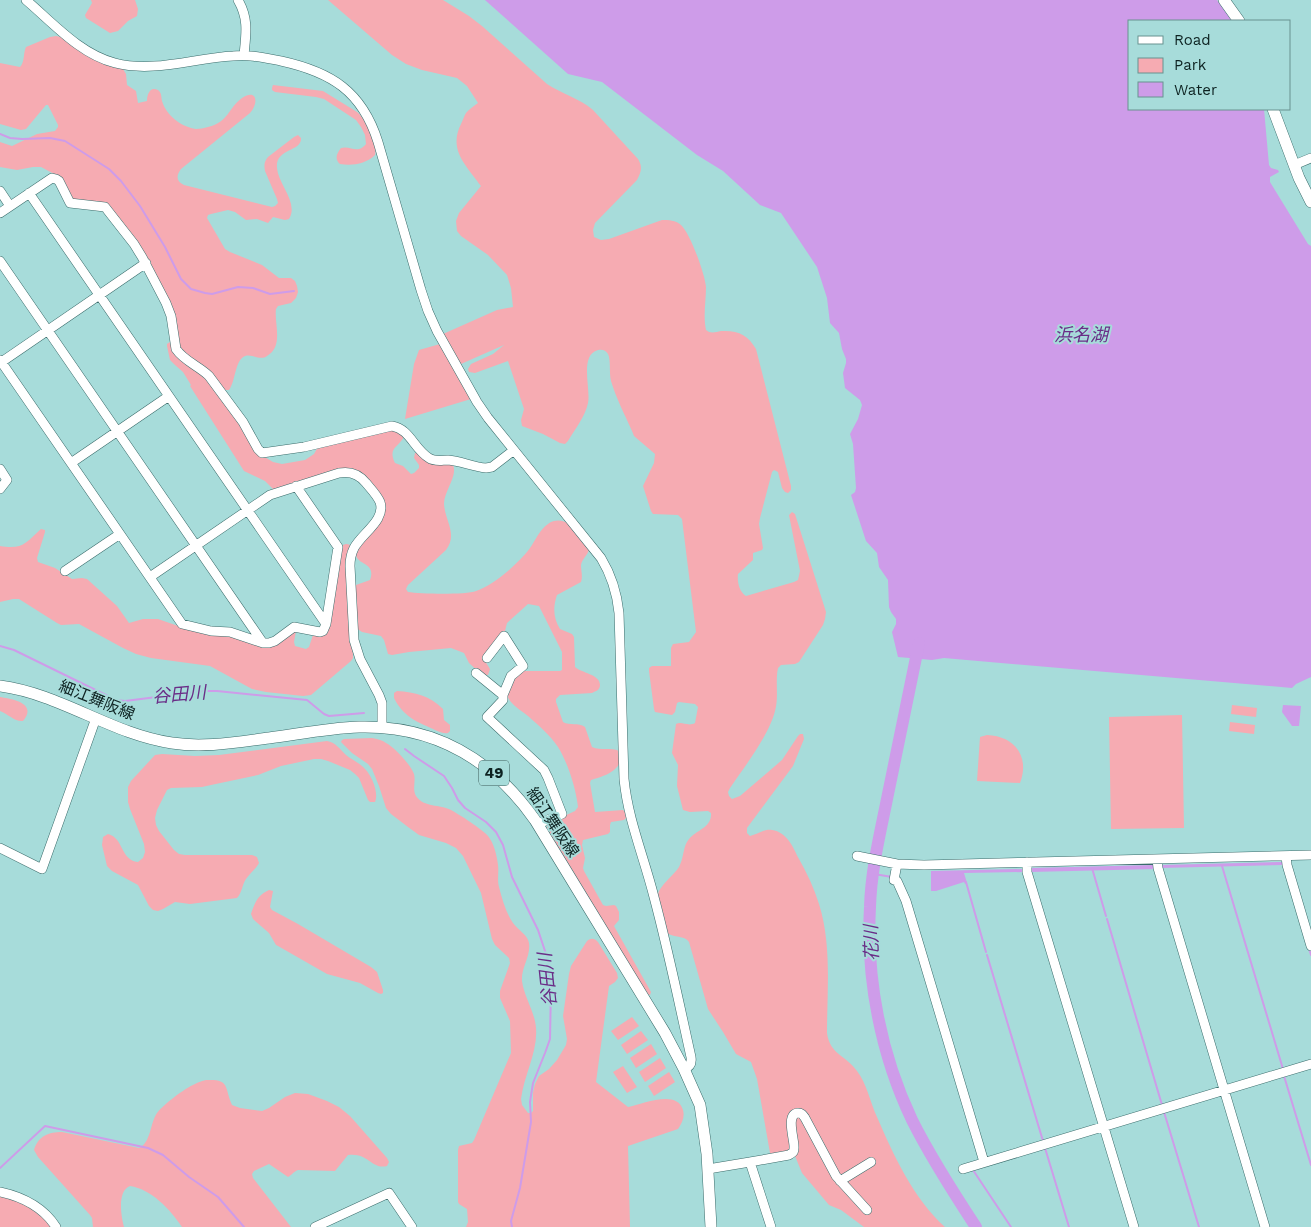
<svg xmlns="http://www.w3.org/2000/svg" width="1311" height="1227" font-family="'Work Sans','Noto Sans JP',sans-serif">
<rect width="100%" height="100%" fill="#a7dcda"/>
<path fill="#f6abb2" d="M91,0H135L138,9L137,16L128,21L118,31L110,33L86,18L85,15L92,3Z
M328,0H443L469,16L482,26L547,84C562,94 579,98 593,110L638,159C643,167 641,172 637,180L595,223L593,230L594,237L601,240L609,239L662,220C669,220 675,220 681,225C690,233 705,274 706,287C706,301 703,316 706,330L709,332C713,333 717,332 721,331C738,330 748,335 756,349L791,486V490L788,493L785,492L782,488L778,472L774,470L772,472L760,518L759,524L763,548L762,550L753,553V560L738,574C737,581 739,592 746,596L794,582L798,580L800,571L789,515L792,512L795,514L826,612L825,619L823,625L799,662L795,664L781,665L778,668C775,682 779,697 775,711C769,735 745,766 730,788L728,792L729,796L732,799L740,796L782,760L798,736L800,734H803L804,739L793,766L747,828V833L750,836C758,834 763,829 772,830C787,832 793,847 799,859C807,873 814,888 819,904C832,945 827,991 827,1033C830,1055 846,1055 857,1071C867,1084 870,1102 877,1117C894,1156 913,1198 945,1227H864L841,1210L829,1205L802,1173L795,1156L772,1155L770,1153L757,1079L751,1062L736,1054L723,1032L708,1009L689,942C684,935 674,938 667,933C665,923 658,904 658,895C659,886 674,875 679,867C685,856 682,844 692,836C700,829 712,826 711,813L708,811L690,812L683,810L677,786L678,765L672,753L676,724C682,721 688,727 695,723L698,707L695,704L679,702L677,703L675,712L672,715L655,712L654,709L649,671V668L652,666H671V648L673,644L689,642L696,632L682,519L678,515L653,514L651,511L643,486L654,463L655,454L634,436L632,431C625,415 616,398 611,381C609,373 611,360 608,354C606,350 602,349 598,350C579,355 591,389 588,403C585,417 575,429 568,441L565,444L560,443L543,434L522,426L521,420L524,409L508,361L475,373L469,372L468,369L471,364L493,354L504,345L461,364L443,334L497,310L513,307L511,288L507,275L488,255L461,236L457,231L456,221L459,213L481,186C466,165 448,150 461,124C463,120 464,116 466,113C469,109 474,106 478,103L467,86L457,78L422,70L406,64L392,55Z
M56,36L61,37L123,69L126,74L127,85L136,91L138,103L147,101C147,96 149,86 158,90C162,93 161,97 162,101C166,115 181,127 196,129C200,129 204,128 208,127C229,122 228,108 242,98C257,88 259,103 250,113L181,169C176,176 176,181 184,185L272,207L275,206L278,203L277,199L265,171C264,165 264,162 268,157L294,137L298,135L301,138C302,152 275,148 277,168C278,184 299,203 289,219L285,220L273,217L268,223L257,219L246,220L235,212L228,210L211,214L208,215L207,218L225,249L230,252L262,265L279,278H291L295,281L297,286L298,292L296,298L291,303L278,306L276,309C274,324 284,346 267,356C259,362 250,351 242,358C235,364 235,382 229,390H224L179,348L174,315L108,207L72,200L58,176L41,167H33L17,170L0,167V142L12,146L37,134L55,131L58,127V125L48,105H46L26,129L21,130L0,124V63L20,67C25,62 23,53 26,47L50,37Z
M273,85L323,91L357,112C366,119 378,144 375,155C366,164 352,166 340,164C334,159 337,153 341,148C351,145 357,155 366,144L365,135L361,127L356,120L324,99L316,97L275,92L272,90V88Z
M170,342L201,373L240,424L258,453L273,462L282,464L305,460L314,454L318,447L391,428L404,436C400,447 387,447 395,463L403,466L411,474L414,473L419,468V465L414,458L415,453H418L453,465C458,476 444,491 444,504C445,521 458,534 446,550L408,585L406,589L408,592C420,594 466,595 476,591C494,585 519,563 530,548C535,541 540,529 548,524C555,519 563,520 569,524L589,550C587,556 582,559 581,565C581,571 583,576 581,582L557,595C553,607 553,618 560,629L572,634L574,637L575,667C581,673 600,674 600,685C600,690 596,691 592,693L560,695L556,699V702L563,722C570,726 578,722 585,727L592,747C601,751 611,747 619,751C619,754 620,757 620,760C619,772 601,777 591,780L590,783L595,812L623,810L625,812L626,818L624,820L611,822L610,825V832L608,834L583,840L582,845L585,858L583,868L584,871L603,905L606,906L614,905L616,906L619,912V920L614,926L651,992L650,995L647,994L549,832L547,828L549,823L575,811L578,807C576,789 568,763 558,747C551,736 538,725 528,716C521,710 510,705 507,695L511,682L523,671H560L562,670V652L539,606L528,604L507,623L505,631L485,655V661L490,669L488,675H482L469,663L464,653L451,648L409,652L392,655L388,654L384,640L381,636L362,632L356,628L354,588L356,585L370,580C377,560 353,567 356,550L382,516L360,473L273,489L265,481L244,471L190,386L191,385L183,372L175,365L170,360L167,346V344Z
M440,344L471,399L405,419L414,364L419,350Z
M41,529L45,530V532L37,558L38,562L55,568L72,579L82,578L87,579L117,606L129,623L143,619H158L181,627L223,633L263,645L293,631H296L294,642L295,646L306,649L309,647L313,635L314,634L320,635L341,547C344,544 346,543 350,545V548L353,658L351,661L311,695L303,696L266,692L252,689L210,666L151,658L136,654L123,648L79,624L61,625L57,623L19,599H13L0,602V546C22,550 26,543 41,529Z
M397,691C415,692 430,696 443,709L444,720L450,725V731L448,733C442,734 438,731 433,729C415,721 403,716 394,698V693Z
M0,697C12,699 38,703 23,721C15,722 8,714 0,711Z
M1232,705L1257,708L1256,717L1231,714Z
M1182,715L1184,828L1111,829L1109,717Z
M1230,722L1255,725L1254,734L1229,731Z
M987,735C1015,736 1030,757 1020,783L977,781L980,737Z
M372,738C377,739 382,740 386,743C394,747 411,765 414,774C416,781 412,789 416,796C424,808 440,804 451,810C460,815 482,829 488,836C494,843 497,856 498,865C499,872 497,880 499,887C502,899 506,913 513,923C518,930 528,935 529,943C531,956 521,968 522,981C524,997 535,1012 536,1028C538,1052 524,1075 521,1099L522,1105L528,1113H531L533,1111V1093L535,1084L539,1076L549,1069L557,1060L566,1045L567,1039L563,1016L569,974L571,966L587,941C591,938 594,938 598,942L617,973L618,978L615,982L609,986L596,1082L628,1107C643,1104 677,1089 683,1110C685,1117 682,1123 678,1129L628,1146L630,1227H466L468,1222L467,1209L459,1204L458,1202V1150L459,1146L472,1143L474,1140L511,1053L510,1021L500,998V991L510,963L509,958L495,945L492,939L481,893L463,856L456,848L446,843L419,835L408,827L391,814L386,808L379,786L372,769L368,764L352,753L341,742L342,740L344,739Z
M327,741C335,742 340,749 346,755C352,760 360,763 365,769C372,776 379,793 375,802H370L368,800L359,778L355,774L350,770L328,761L321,759H314L281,766L258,775L211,785L202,787L171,788L167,790L157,810L155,818L156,825L159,831L174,850L179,854L185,855H252L257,857L259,863C256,869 250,873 246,879C242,885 242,893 237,898L190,904L175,902L163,909L158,911L153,910L149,906L138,885L112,871L107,866L102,845L103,837L108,834C124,838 120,860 138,862L143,858L145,852L144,844L130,809L128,802V787L131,781L155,755L162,754L195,756L219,755Z
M269,890L273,891L270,907L272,910L298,924L371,967L377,972L383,990V993L381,994L378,993L360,983L327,974L278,946L276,945L269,933L253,919L251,914C255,902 258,895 269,890Z
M632,1017L639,1026L618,1040L611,1031Z
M641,1031L648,1040L627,1054L621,1045Z
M651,1044L657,1054L636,1068L630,1058Z
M660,1058L666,1068L645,1082L639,1072Z
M623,1066L637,1087L627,1093L613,1072Z
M669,1072L675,1082L654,1096L648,1086Z
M206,1080C230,1079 224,1086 232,1105L240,1108L262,1111L269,1108L285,1097L295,1093L308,1094L327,1101L339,1107L350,1116L387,1158L389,1162L387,1166C372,1170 368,1152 348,1155L335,1171L298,1170C293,1172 292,1175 288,1177L269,1164L254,1171L252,1174L253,1178L291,1227H182C170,1209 151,1189 130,1186C117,1191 121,1216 124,1227H93L92,1218L90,1215L38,1157L34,1150C38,1136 49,1132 62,1132L139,1148C151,1143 150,1123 157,1113C163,1105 185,1088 195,1084C198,1082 202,1081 206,1080Z
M0,1196C20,1200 39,1210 51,1227H0Z"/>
<path fill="#ce9ce9" d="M485,0H1217L1232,21H1130V109H1264L1269,165L1271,168L1278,170L1279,172L1270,177V182L1308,244L1311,246V677L1296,684L1292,688L944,658L932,660L898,657L892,632L896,624V619L891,612L889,607L888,580L879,567L877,553L866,541L851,495L855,492L856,488L853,444L850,434L858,419L862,405L860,400L845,388L843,373L846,363V359L842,349L839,333L830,323L827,298L817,267L781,213L760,205L723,171L697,155L602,82L568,74Z
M1283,705L1301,706L1299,726H1292L1282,712Z
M1282,862V865L1160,868L1162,865Z
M1153,865L1155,869L1030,872L1031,868Z
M1023,869L1025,872L964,873L967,883L965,884L964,882L936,891H931V871Z"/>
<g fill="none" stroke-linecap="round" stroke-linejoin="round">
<path stroke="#ce9ce9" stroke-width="2" d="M0,134L10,138L22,139L50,138L65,141L109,169L121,181L140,206L165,247L181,279L191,289L205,293L212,294L238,287L253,288L270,294L294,291
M0,646L14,650L116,700L125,701L204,691H217L307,700L324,714L329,716L364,713
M405,749L414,756L444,776L452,788L458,800L465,808L486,822L496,832L503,845L512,877L538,930L547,957L551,986L550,1039L545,1053L533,1083L530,1102L531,1122L520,1188L511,1221L512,1227
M1222,866L1283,1069
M1092,868L1106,916
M874,874L892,877
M966,882L986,952
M1107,919L1162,1105
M1309,948L1311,955
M987,955L1043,1141
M1284,1076L1311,1165
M1164,1112L1199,1227
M1045,1148L1069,1227
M0,1168L45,1126L148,1148L163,1155L189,1177L218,1197L244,1227
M973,1170L1011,1227"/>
<path stroke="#ce9ce9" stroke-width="12" d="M919,643C908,695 898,747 887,799C880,834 871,870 870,907C866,979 881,1055 912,1120C931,1158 953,1192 976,1227"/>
<defs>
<path id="minor" d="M26,0C53,23 80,54 115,63C154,73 194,58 233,56C249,54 265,58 281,61C331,72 362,91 378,142L421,290L428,311L437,331L477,402L488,418L601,558C612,576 617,593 619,613L624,779C628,820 644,857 654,897C668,949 679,1003 691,1057C692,1063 690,1067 684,1069
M238,0C249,19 246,34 244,55
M1294,165L1311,158
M0,191L10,206
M29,193L326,624
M0,213L52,178L56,179L59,181L70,203L105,207L134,244L142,257L166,303L171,316L176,349C184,361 199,366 209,376L243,422L258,449L262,453L304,447L392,426C410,429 414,449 429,458C435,462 442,460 448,460C461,461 473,467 486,468L492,467L514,450
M0,261L263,643
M0,360L182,624L211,631L230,632L263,643H269L275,641L294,627L320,632L323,631L326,624L338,547L296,486
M0,363L146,263
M71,463L169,396
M0,469L7,480L0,489
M65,571L120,534
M150,577L270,495L339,473C350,471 359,474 366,483C371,489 377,495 380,502C386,520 362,533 354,548C351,554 350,560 350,566L354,640L360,659L379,695L382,703V728
M487,658L504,636L523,666L511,676L503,695
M476,673L503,695V700L487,717L544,770L548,778L562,814L538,824
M0,848L42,869L96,718
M857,856L897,864L924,865L1311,855
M1286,856L1287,865L1311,946
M1157,859L1158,868L1265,1227
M1027,862V872L1134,1227
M897,864L894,880L897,881L906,901L984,1162
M750,1162L789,1155C793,1152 794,1153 794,1148C795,1141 785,1114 798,1113C802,1113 803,1115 805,1118L836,1176L867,1210
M708,1169L750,1162L771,1227
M963,1169L1311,1064
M840,1181L871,1162
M0,1192C23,1197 43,1207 56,1227
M315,1227L389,1193L412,1227"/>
<path id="major" d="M1224,0L1239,21
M1273,109L1299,178L1311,202
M0,686C61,694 111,734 172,743C204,748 237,742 269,738C299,734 329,728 359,727C435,725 492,759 535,820L665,1033L684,1069L700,1105L707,1154L711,1227"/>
</defs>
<use href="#minor" stroke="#3a6c6b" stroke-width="10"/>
<use href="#major" stroke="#3a6c6b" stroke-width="12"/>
<use href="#minor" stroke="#fff" stroke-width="9"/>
<use href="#major" stroke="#fff" stroke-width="11"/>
</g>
<g text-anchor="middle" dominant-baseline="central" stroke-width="4" stroke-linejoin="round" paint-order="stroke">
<rect fill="#a7dcda" stroke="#3b5a58" stroke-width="1" x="479" y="760.5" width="30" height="25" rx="4"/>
<g font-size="15" font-weight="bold" fill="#0d2221">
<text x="494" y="773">49</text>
</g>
<g font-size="16" fill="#0d2221" stroke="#a7dcda">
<text transform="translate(97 700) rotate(22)">細江舞阪線</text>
<text transform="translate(553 822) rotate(56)">細江舞阪線</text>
</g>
<g font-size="18" font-style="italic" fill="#6a2d87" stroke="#a7dcda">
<text x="1081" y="334">浜名湖</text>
<text transform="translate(179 694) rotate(-5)">谷田川</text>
<text transform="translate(871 943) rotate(-92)">花川</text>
<text transform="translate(547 980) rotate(-96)">谷田川</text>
</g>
</g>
<rect x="1128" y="20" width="162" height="90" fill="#a7dcda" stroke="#699290"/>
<rect x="1138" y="36" width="25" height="8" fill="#ffffff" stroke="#699290"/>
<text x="1174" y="45" font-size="15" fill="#0d2221">Road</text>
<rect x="1138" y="58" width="25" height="15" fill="#f6abb2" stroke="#699290"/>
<text x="1174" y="70" font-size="15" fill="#0d2221">Park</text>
<rect x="1138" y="82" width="25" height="15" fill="#ce9ce9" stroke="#699290"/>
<text x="1174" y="95" font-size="15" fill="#0d2221">Water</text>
</svg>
